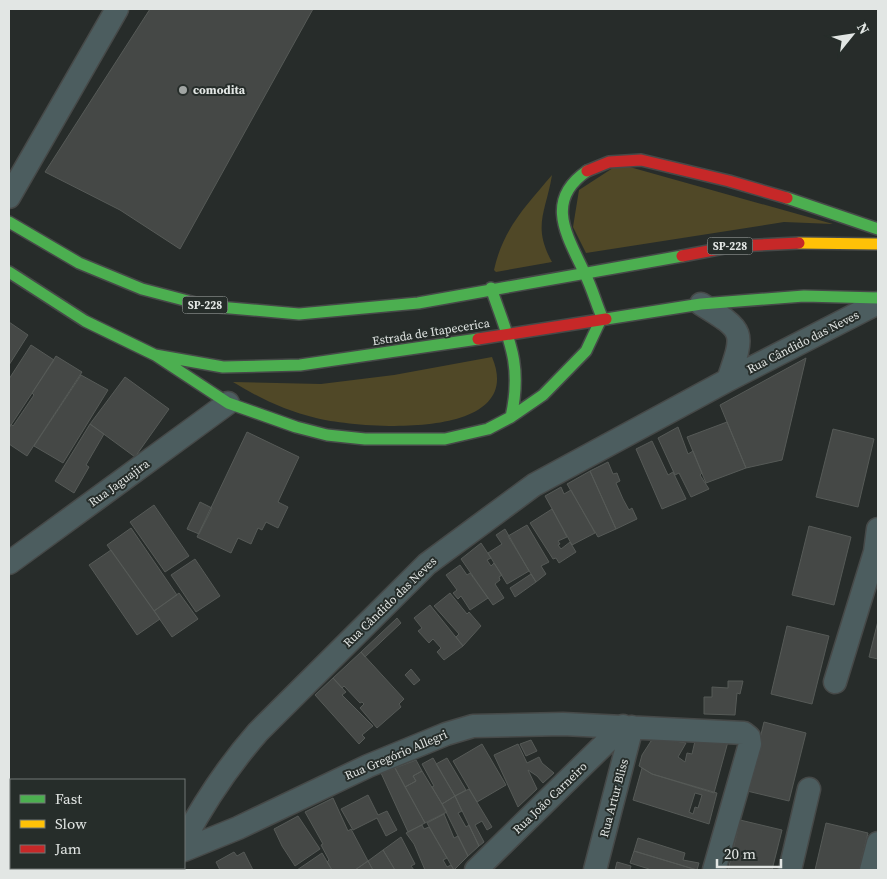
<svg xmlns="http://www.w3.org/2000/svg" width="887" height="879" font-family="'Source Serif 4',serif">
<rect width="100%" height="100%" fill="#272c2a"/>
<path fill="#504827" d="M619,164L833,224L784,222L586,253L573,227L579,190Z
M552,175C546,212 532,226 552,262L496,272L494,270C503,229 525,207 552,175Z
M492,357C528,442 361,429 316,418C286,411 259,398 233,382L321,384L394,375Z"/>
<path fill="#454846" stroke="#565a57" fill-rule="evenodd" d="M150,9H313L180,249L120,210L45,172Z
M9,322L28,335L9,365Z
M31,345L54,360L9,428V379Z
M56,356L82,372L27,456L9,444V428L11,424L13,426L34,395L32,393Z
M806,358L782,460L746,468L720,405Z
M81,375L108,390L63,463L34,446Z
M125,377L169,409L135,457L90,424Z
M727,422L746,468L706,483L687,437Z
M90,424L104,434L86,465L89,467L74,493L55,481Z
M678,427L688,454L693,451L702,473L700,475L709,489L691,497L679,473L675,475L658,438Z
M833,429L874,439L858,507L816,497Z
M247,432L299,457L278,502L288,507L278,528L266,522L262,530L258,528L251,544L238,538L231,553L197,537Z
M652,441L668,475L673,472L686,499L662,509L636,449Z
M608,462L613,474L617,473L620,481L616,483L623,499L629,510L632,508L637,519L616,529L590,471Z
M590,471L616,529L598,537L567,484Z
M561,487L564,494L571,490L595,533L572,545L545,496Z
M200,502L212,508L199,534L187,529Z
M154,505L189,556L165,572L130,522Z
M552,509L567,537L558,541L560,544L558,545L561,549L570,542L576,552L559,563L556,558L553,559L530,523Z
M527,525L549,562L541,566L546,574L536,582L508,536Z
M809,526L851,537L834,605L792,595Z
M131,528L177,595L154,611L107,545Z
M505,529L529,571L507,584L488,553L502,544L496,535Z
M481,543L491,558L487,560L491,566L494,563L502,575L499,577L500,580L495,584L504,598L493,605L461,559Z
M111,550L160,619L137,635L89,565Z
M195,559L220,596L196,612L171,575Z
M460,565L467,575L470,573L488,598L470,610L461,596L458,599L453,593L457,590L446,575Z
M531,574L536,582L515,597L510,588Z
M179,593L198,619L172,637L154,611Z
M450,593L467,614L469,612L481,626L463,646L456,637L459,634L434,606Z
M430,605L463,646L444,660L437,652L441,648L433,639L429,643L418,631L422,628L414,618Z
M397,618L401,623L365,657L361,652Z
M878,621V659L869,657Z
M787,626L829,636L812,704L771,694Z
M361,652L404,699L399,704L401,707L377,728L360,708L364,704L362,702L360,703L344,686L342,688L333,678Z
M411,669L420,680L414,685L405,675Z
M333,678L346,692L342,695L373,726L362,735L365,738L359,744L315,695Z
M728,681H743L740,694L737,693L735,715L704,714V697H712V687L728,688Z
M764,722L806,733L789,801L747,791Z
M659,738L686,743L678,757L685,762L687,753L692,754L695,741L729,738L714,793L652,774L639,766L642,755L651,741Z
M531,740L537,751L526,756L520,744Z
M482,744L506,785L477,802L453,761Z
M518,744L527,763L539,757L542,763L554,773L543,783L537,776L528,770L537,789L518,807L494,755Z
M433,758L455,796L442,804L432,787L434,786L422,764Z
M447,758L466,790L455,796L436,764Z
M416,760L422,771L413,776L416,781L405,787L395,768Z
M395,768L425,823L408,832L381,773Z
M642,768L652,774L717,793L709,824L633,800ZM695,793L702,795L698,808L695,807L693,814L689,812Z
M422,771L447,812L425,823L405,787L416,781L413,776Z
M469,789L492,827L487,830L482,821L475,825L484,842L479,846L455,796Z
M368,795L378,815L387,811L397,830L386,836L377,818L353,830L341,809Z
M455,796L462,811L458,813L466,827L469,825L479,846L468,856L442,804Z
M333,798L348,831L351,829L368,861L355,870H332L327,862L329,860L321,845L323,844L305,812Z
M444,814L454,838L458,836L468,856L454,870L427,823Z
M298,816L320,849L295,866L282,846L274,829Z
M740,820L782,830L772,870H728Z
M826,823L868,833L859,870H815Z
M422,825L424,829L429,827L447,858L443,860L447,867L451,865L454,870H425L414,844L406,833Z
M401,837L415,864L411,866L414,870H395L383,850Z
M638,838L685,853L683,860L699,863L697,870L634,851Z
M383,850L395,870H373L368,861Z
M634,851L697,870H649V869L630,863Z
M234,852L237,856L244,852L253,870H220L216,862Z
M322,853L332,870H297Z
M368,861L373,870H355Z
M617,862L631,866L630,870H615Z"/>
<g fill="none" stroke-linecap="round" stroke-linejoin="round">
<defs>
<path id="street" d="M9,197L117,9
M701,304C745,331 745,331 728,380
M878,529L875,552L878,558
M9,563L228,403
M835,682L875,552
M184,840C205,801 229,765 258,732L427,564L534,485L728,380L878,303
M184,850L238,828L368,766L446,734L473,726L563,724L744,733L749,737L750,744L714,870
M155,870L158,868
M476,870L623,726
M595,870L632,727
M790,870L809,789
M871,870L878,843"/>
<path id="fast" d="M787,198L878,229
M9,222L79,263L142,289L207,306L299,314L418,303L682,256
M9,272L85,321L155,355L223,367L300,365L478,339
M491,288C508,338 523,363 511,417
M606,319L701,304L804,296L878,298
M155,355L228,403L296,427L327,435L365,439H445L488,429L511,417L543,395L586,351L602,317C596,303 592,288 585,274C568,237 543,201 587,171"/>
<path id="slow" d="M799,243L878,244"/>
<path id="jam" d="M587,171L609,162L641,160L729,181L787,198
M682,256L735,246L799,243
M478,339L606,319"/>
</defs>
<use href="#street" stroke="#464948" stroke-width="25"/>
<use href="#fast" stroke="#464948" stroke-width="14"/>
<use href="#slow" stroke="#464948" stroke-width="14"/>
<use href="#jam" stroke="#464948" stroke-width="14"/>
<use href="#street" stroke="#4c5d5f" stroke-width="22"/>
<use href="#fast" stroke="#4caf50" stroke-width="11"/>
<use href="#slow" stroke="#ffc107" stroke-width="11"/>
<use href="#jam" stroke="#c62828" stroke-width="11"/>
</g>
<circle fill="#a1a5a3" stroke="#262d2a" stroke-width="2" cx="183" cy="90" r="5"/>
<g text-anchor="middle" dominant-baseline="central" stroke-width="4" stroke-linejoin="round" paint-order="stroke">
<g fill="#262d2a" stroke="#aaaeac" stroke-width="1">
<rect x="707.5" y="237.5" width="45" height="17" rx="4"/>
<rect x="182.5" y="296.5" width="45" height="17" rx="4"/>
</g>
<g font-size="11" font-weight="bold" fill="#e2e6e4">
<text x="730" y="246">SP-228</text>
<text x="205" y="305">SP-228</text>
</g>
<g font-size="12" font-weight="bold" fill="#e2e6e4" stroke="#262d2a" text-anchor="start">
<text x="193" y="90">comodita</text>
</g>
<g font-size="12" fill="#e2e6e4" stroke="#262d2a">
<text transform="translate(431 332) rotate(-9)">Estrada de Itapecerica</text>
<text transform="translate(803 342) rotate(-27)">Rua Cândido das Neves</text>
<text transform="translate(119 483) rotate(-36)">Rua Jaguajira</text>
<text transform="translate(390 602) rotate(-44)">Rua Cândido das Neves</text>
<text transform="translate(396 755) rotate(-23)">Rua Gregório Allegri</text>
<text transform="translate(550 798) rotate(-44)">Rua João Carneiro</text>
<text transform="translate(614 798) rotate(-75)">Rua Artur Bliss</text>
</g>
</g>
<rect width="887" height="879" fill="none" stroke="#e2e6e4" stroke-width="20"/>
<rect x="10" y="779" width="175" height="90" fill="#262d2a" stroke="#717774"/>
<rect x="20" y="795" width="25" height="8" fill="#4caf50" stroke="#717774"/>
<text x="55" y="804" font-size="15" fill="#e2e6e4">Fast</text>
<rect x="20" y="820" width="25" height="8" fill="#ffc107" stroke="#717774"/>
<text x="55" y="829" font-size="15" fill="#e2e6e4">Slow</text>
<rect x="20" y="845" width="25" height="8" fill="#c62828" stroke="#717774"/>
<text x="55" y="854" font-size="15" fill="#e2e6e4">Jam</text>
<g transform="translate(852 35) rotate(60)" stroke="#262d2a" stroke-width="4" paint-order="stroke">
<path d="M0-4L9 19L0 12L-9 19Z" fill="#e2e6e4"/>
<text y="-8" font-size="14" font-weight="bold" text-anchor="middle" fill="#e2e6e4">N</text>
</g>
<path d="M717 859v8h64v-8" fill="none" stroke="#e2e6e4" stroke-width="2.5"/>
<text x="724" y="859" font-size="15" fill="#e2e6e4" stroke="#262d2a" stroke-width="4" paint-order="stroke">20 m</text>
</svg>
